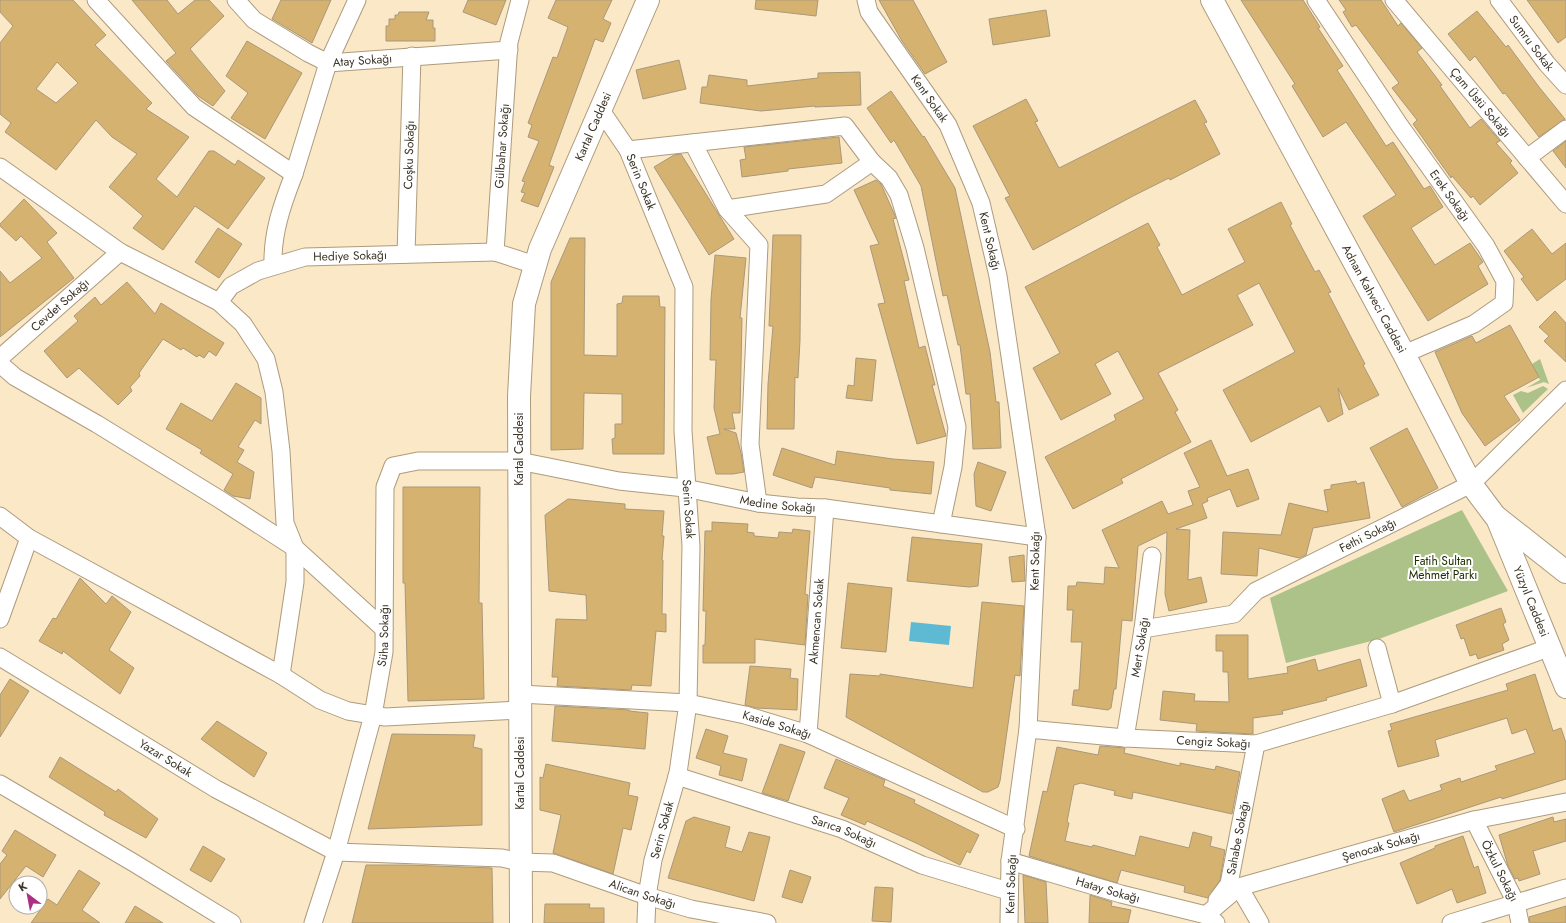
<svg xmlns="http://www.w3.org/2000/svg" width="1566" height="923" font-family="Jost,sans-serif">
<rect width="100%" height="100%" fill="#fbe8c7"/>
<path fill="#acc289" d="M1540,359L1549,384L1544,382L1526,388L1540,380L1532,364Z
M1543,386L1548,389L1523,413L1513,395L1521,391L1528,393Z
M1462,510L1508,591L1379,639L1286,663L1270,598Z"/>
<path fill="#5ebad2" d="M911,622L951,626L949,645L909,641Z"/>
<path fill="#d6b270" stroke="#a9987a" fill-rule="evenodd" d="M0,0H73L106,35L95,45L152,103L146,109L189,137L156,179L177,197L209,151H214L235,165L238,160L265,178L228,229L195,206L163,250L133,228L143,216L109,187L137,154L112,137L96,120L56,170L5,132L11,123L0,114V43L13,26L0,12ZM57,62L78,83L56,103L36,89Z
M132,0H167L178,14L195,0H209L224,16L190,49L225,91L213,106L198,96L166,61L176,53Z
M281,0H331L312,43L272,19Z
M468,0H506L496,25L463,12Z
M556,0H612L603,19L611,23L603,42L595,39L549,165L554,167L538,207L521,201L525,193L521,192L525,182L522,181L539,141L528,137L532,125L528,123L553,57L557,58L568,27L548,18Z
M756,0H818L816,16L755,9Z
M879,0H913L947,62L925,74L902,41Z
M1241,0H1303L1320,27L1318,28L1343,66L1337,70L1386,146L1393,142L1424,189L1430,186L1443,207L1411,228L1435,265L1470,243L1483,262L1478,266L1488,284L1428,321L1363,216L1396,195L1346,122L1323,137L1292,86L1295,84Z
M1339,0H1381L1398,26L1401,23L1422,48L1417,52L1442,85L1440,86L1470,128L1481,119L1500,141L1496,143L1512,161L1510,163L1518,173L1480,205L1473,196L1471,198L1452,176L1451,178L1413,124L1417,120L1392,88L1399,83L1356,25L1352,27L1343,12L1346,10Z
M1527,0H1566V37L1558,43Z
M1046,10L1050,36L993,45L989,19Z
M1477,11L1506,47L1508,45L1539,87L1565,119L1539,137L1505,93L1503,94L1475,56L1470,61L1448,34Z
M399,12H429L426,20H433V28H435V41H386V26H389V19H395V15H398Z
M247,41L302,73L265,139L231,118L248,93L226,76Z
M679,60L686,89L643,99L636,70Z
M860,72L861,105L815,107V106L761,111L700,103L702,87H707L709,75L747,80V86L818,78V73Z
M891,91L923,137L924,136L955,188L990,352L996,402H999L1001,448L973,449L970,394H966L960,345H958L947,295L943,296L921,186L894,140L891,143L867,108Z
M1026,99L1038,121L1035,122L1059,168L1195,100L1207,122L1204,123L1220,154L1170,180L1169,178L1133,196L1033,250L1005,198L1010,196L973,126Z
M839,137L842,163L788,169V171L742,177L740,160L746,159L744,147Z
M1566,141V168L1553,151Z
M681,154L734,239L709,255L654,167L674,155Z
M876,180L881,184L896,218L893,219L909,280L904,281L919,348L925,346L935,385H932L946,436L917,444L878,304L885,303L870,246L879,244L854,190Z
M24,199L57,233L47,242L74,278L0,337V271L10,283L42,258L21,236L16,241L0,226V224Z
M1281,202L1292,224L1290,225L1315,272L1319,270L1331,292L1328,293L1365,364L1363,365L1379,395L1349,410L1338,388L1343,414L1328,422L1320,406L1251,442L1223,390L1295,352L1259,283L1237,295L1253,325L1158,373L1178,410L1175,412L1191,442L1121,479L1123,483L1073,509L1045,457L1116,420L1114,415L1144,399L1118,351L1095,364L1111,394L1061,420L1033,368L1060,353L1025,287L1148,223L1160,245L1157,247L1182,295L1245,262L1228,229Z
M218,228L242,244L219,278L195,262Z
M1532,229L1552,254L1566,243V279L1537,301L1521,279L1524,277L1504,251Z
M773,235H801L800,340L798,378L795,377L794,429H767L768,384L773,326H769Z
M570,238H585L584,355L617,356V304L622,303L623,296H659L660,307H665L664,454H613L612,439L615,438V424H622V394L584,393L583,449L551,450V282Z
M715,255L746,258L740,318H742L740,413H732L735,429H724L736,433L741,453L744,472L733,474H716L707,437L720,434L714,408L716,360H710L711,299Z
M127,282L155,314L161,303L224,343L216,356L209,351L204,358L199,355L197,357L183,348L181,350L163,339L139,373L140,376L130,387L132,391L118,405L79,368L67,378L44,351L78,321L74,316L95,297L101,305Z
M1555,311L1566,323V362L1544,341L1549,336L1539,327Z
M1510,325L1539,377L1504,396L1520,420L1485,446L1462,413L1435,352L1472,336L1476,343Z
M856,358L876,360L872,401L846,398L848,385L854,386Z
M236,383L261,398V424L255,420L238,447L244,450L237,462L254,472L250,499L233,496L224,490L233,474L200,453L202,450L166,429L181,403L212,421Z
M1407,428L1438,488L1402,507L1370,448Z
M1211,440L1227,476L1248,469L1259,499L1237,507L1230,489L1207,498L1208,501L1202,504L1207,518L1176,529L1190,530L1188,580L1201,577L1207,602L1169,611L1165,594L1167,532L1138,546L1132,621L1122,620L1116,689H1114L1111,708L1108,710L1072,705L1074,690H1079L1082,642H1071L1073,610H1067L1068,586H1076L1077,582L1104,584L1105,567L1119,568L1102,530L1162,501L1168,514L1193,505L1188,491L1200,487L1184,453Z
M782,448L835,465L837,451L893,459L934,462L931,494L890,490V488L815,477L812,488L773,475Z
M978,462L1006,472L991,511L976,506L974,474Z
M1356,481L1357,484L1364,482L1370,518L1313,528L1306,555L1299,558L1259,548L1257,576L1221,574L1223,532L1281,535L1289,503L1328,512L1324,490L1331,489V485Z
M403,487H480L479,603H482L484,699L408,701L405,583H403Z
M568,499L625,504V509L664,511L662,536H664L662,560H663L662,614H666V632L656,631L651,686L632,685L631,690L557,686L558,677H552L556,619L587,620L586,595L549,591L545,515Z
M712,522L748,524L747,532L754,533V536L778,538L779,532L792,533L793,529L810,531L805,594L808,595L805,645L755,639V663H703V645H705L706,611H703L705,531H712Z
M912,537L982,544L978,586L969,587L907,581Z
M1024,555L1025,581L1012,582L1009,557Z
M80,578L106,604L112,596L131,612L109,650L134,668L120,694L63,651L62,654L39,641L53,618L56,619Z
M848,583L892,588L886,652L841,648Z
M982,602L1024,606L1020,676L1015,675L1000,781L998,787L988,792H983L846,717L850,674L880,676V674L973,688Z
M1501,608L1506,622L1503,624L1509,640L1502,644L1504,650L1478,659L1476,654L1470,656L1464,638L1461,639L1456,625Z
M1216,635H1248V679L1288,673L1287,667L1315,659L1318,671L1360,659L1367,686L1326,698L1327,700L1282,711L1283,714L1253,718V734L1196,731L1197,724L1160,720L1163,691L1195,694L1194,701L1229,702L1228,672H1223V651H1216Z
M750,666L791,669L790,678L798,679L797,710L756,708L745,705Z
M1535,674L1553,731L1561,728L1566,743V779L1502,799L1501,797L1394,832L1382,799L1404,790L1409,801L1442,790L1440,785L1460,778L1461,782L1497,770L1495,766L1535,753L1526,729L1512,734L1507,718L1435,740L1439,756L1398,767L1388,731L1392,730L1390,724L1508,690L1506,684Z
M10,679L29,691L0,737V695Z
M555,706L629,710V711L648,713L645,749L552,741Z
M217,721L267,753L254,777L201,739Z
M706,729L728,736L723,753L747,759L742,781L719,775L721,766L696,758Z
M392,734L475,735L473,747L482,749V825L368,829Z
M780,744L805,752L788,801L762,793Z
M1100,746L1125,748L1124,753L1180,766V763L1215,770L1216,766L1240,772L1232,814L1133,792L1132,799L1114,795L1115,791L1081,783L1074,785L1067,822L1069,823L1065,841L1092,847L1093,845L1135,856L1140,836L1189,848L1193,832L1212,837L1210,846L1225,850L1220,880L1208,898L1184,892L1185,886L1121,870L1117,883L1029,856L1043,791L1047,792L1057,747L1098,755Z
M60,757L116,792L118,789L158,819L146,838L104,815L105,812L49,777Z
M836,759L885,780L883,786L915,800L914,803L979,835L970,853L967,851L960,865L916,843L867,821L865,825L841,815L849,798L824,788Z
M546,764L630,783L628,795L638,797L631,830L623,828L613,874L553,853L561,815L540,810V777L543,778Z
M694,817L730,827L725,847L742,852L749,832L770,837L754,901L668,878L686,821Z
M1553,817L1554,822L1566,819V841L1533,851L1540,874L1519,881L1518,878L1515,879L1508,866L1499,835Z
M15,830L56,855L43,877L26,866L0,899V864L7,855L2,851Z
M1463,836L1474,868L1478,866L1486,893L1457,903L1452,889L1417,904L1400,863L1435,848V846Z
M203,846L225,859L211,882L190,870Z
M366,865H406L492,868L493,923H352Z
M79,870L100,883L82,910L100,923H31L48,899L57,905Z
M790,870L811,877L802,903L782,897Z
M1023,875L1046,882L1048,923H1025Z
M875,887L893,888L891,922L872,921Z
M1090,895L1112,902L1111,906L1131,910L1128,923H1089Z
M545,904H590L589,908H604V923H544Z
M135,906L163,923H125Z
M1566,906V923H1530L1529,917Z"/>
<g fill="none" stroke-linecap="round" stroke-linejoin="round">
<defs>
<g id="street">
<path d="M96,0L194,107L294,174L328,63L357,0"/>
<path id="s1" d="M236,0L254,20L308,53L328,63L509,50"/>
<path d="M520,0L509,42L495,252L535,265"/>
<path id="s2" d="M866,0L869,12L948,125L981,203L998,276L1037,537L1028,729L1010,861L1009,923"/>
<path id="s3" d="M1316,0L1400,126L1486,246L1505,281L1504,303L1474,324L1404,354"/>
<path id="s4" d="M1394,0L1566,204"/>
<path id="s5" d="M1499,0L1547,64L1566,85"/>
<path id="s6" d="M600,109L628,150L684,287L683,431L691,546L688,703L678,773L653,860L647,896L646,923"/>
<path d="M693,143L727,209L759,245L750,444L758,503"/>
<path d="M628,150L845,126L872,162L889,178L899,195L915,248L957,427L953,467L941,524"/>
<path d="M1527,158L1566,129"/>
<path d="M0,167L120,252L219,302L243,324L266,359L274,392L281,451L285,523L295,548V582L281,675L29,538L0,516"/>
<path d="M727,209L826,194L872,162"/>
<path id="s7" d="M406,254L412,56"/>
<path d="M273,266C272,233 282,205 294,174"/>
<path id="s8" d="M219,302L231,286L258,271L305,257L495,252"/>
<path id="s9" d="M0,358L120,252"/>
<path d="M0,364L15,377L97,424L219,499L295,548L384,629"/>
<path d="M0,619L29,538"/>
<path id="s10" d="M1143,629L1234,614L1256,591L1471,484L1566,390"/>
<path d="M1377,648L1392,704"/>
<path id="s11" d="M0,657L216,789L336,852L502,858L520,862L553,863L647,896L691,909L767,923"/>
<path d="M281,675L320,700L348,711L385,717L520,710"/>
<path id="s12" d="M520,694L688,703L745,715L808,734L1016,829"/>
<path id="s13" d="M1028,729L1125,738L1256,744L1392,704L1551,647"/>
<path id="s14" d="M808,734L825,508"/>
<path id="s15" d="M1125,738L1143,629L1152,556"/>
<path id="s16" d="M677,776L842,829L922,865L1008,891"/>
<path d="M0,784L134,863L232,923"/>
<path id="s17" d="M1474,820L1516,903L1520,923"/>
<path id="s18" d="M1010,861L1121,894L1206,915L1216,923"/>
<path d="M1239,887L1260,923"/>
<path id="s19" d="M1217,900L1229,884L1256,744"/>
<path id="s20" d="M1206,915L1239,887L1474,820L1566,802"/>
<path id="s21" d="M313,923L336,852L373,715L384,652L385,487L393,466L418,461H519L619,481L685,488L758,503L797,507L825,508L1037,537"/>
<path d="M1451,923L1566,888"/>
</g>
<g id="secondary">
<path id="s22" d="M1212,0L1404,354L1471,484L1495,516L1566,572"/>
<path id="s23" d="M1497,518L1566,687"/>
<path id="s24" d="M521,923L519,396L524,304L540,249L648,0"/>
</g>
</defs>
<use href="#street" stroke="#ad9b7d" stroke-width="19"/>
<use href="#secondary" stroke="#ad9b7d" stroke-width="24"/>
<use href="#street" stroke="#fff" stroke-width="17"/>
<use href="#secondary" stroke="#fff" stroke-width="22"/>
</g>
<g text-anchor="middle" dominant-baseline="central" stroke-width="4" stroke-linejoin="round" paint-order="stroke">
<g font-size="12" fill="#3b3427" stroke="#fff">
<text stroke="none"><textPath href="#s5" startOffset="54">Sumru Sokak</textPath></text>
<text stroke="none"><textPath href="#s1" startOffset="147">Atay Sokağı</textPath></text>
<text stroke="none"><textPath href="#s2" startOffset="118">Kent Sokak</textPath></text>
<text stroke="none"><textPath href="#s4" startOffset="134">Çam Üstü Sokağı</textPath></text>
<text stroke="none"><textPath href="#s24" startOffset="810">Kartal Caddesi</textPath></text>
<text transform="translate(502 146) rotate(-86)">Gülbahar Sokağı</text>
<text stroke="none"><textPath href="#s7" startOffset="99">Coşku Sokağı</textPath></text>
<text stroke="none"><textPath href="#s6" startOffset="84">Serin Sokak</textPath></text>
<text stroke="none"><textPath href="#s3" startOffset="237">Erek Sokağı</textPath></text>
<text stroke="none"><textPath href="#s2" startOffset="274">Kent Sokağı</textPath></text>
<text stroke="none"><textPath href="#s8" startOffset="145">Hediye Sokağı</textPath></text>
<text stroke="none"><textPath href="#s22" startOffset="340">Adnan Kahveci Caddesi</textPath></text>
<text stroke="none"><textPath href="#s9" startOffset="80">Cevdet Sokağı</textPath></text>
<text transform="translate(519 449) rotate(-90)">Kartal Caddesi</text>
<text stroke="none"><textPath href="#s21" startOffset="857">Medine Sokağı</textPath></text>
<text stroke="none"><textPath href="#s6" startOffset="420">Serin Sokak</textPath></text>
<text stroke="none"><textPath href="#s10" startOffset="249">Fethi Sokağı</textPath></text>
<text transform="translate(1035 561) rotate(-89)">Kent Sokağı</text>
<text stroke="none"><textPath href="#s23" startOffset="90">Yüzyıl Caddesi</textPath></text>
<text stroke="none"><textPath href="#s14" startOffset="113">Akmencan Sokak</textPath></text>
<text stroke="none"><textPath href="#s21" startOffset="297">Süha Sokağı</textPath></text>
<text stroke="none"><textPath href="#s15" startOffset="92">Mert Sokağı</textPath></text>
<text stroke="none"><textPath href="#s12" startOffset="260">Kaside Sokağı</textPath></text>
<text stroke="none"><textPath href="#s13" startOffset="186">Cengiz Sokağı</textPath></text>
<text stroke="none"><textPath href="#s11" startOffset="194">Yazar Sokak</textPath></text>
<text transform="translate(520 773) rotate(-90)">Kartal Caddesi</text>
<text transform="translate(662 830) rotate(-75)">Serin Sokak</text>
<text stroke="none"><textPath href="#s16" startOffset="176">Sarıca Sokağı</textPath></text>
<text stroke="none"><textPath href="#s19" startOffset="67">Sahabe Sokağı</textPath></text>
<text stroke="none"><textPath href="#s20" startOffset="191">Şenocak Sokağı</textPath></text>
<text stroke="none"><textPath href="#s17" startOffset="57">Özkul Sokağı</textPath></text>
<text transform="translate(1011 884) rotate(-88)">Kent Sokağı</text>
<text stroke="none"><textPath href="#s18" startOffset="102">Hatay Sokağı</textPath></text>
<text stroke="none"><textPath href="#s11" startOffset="701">Alican Sokağı</textPath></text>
</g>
<g font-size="12" fill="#213000" stroke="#fff">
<text x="1443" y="561">Fatih Sultan<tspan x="1443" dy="14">Mehmet Parkı</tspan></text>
</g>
</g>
<g transform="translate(28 895) rotate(328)"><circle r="19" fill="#ffffff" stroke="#b1aea9"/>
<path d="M0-3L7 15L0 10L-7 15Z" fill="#ac2f81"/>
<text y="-6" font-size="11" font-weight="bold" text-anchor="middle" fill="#3b3427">K</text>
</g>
</svg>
